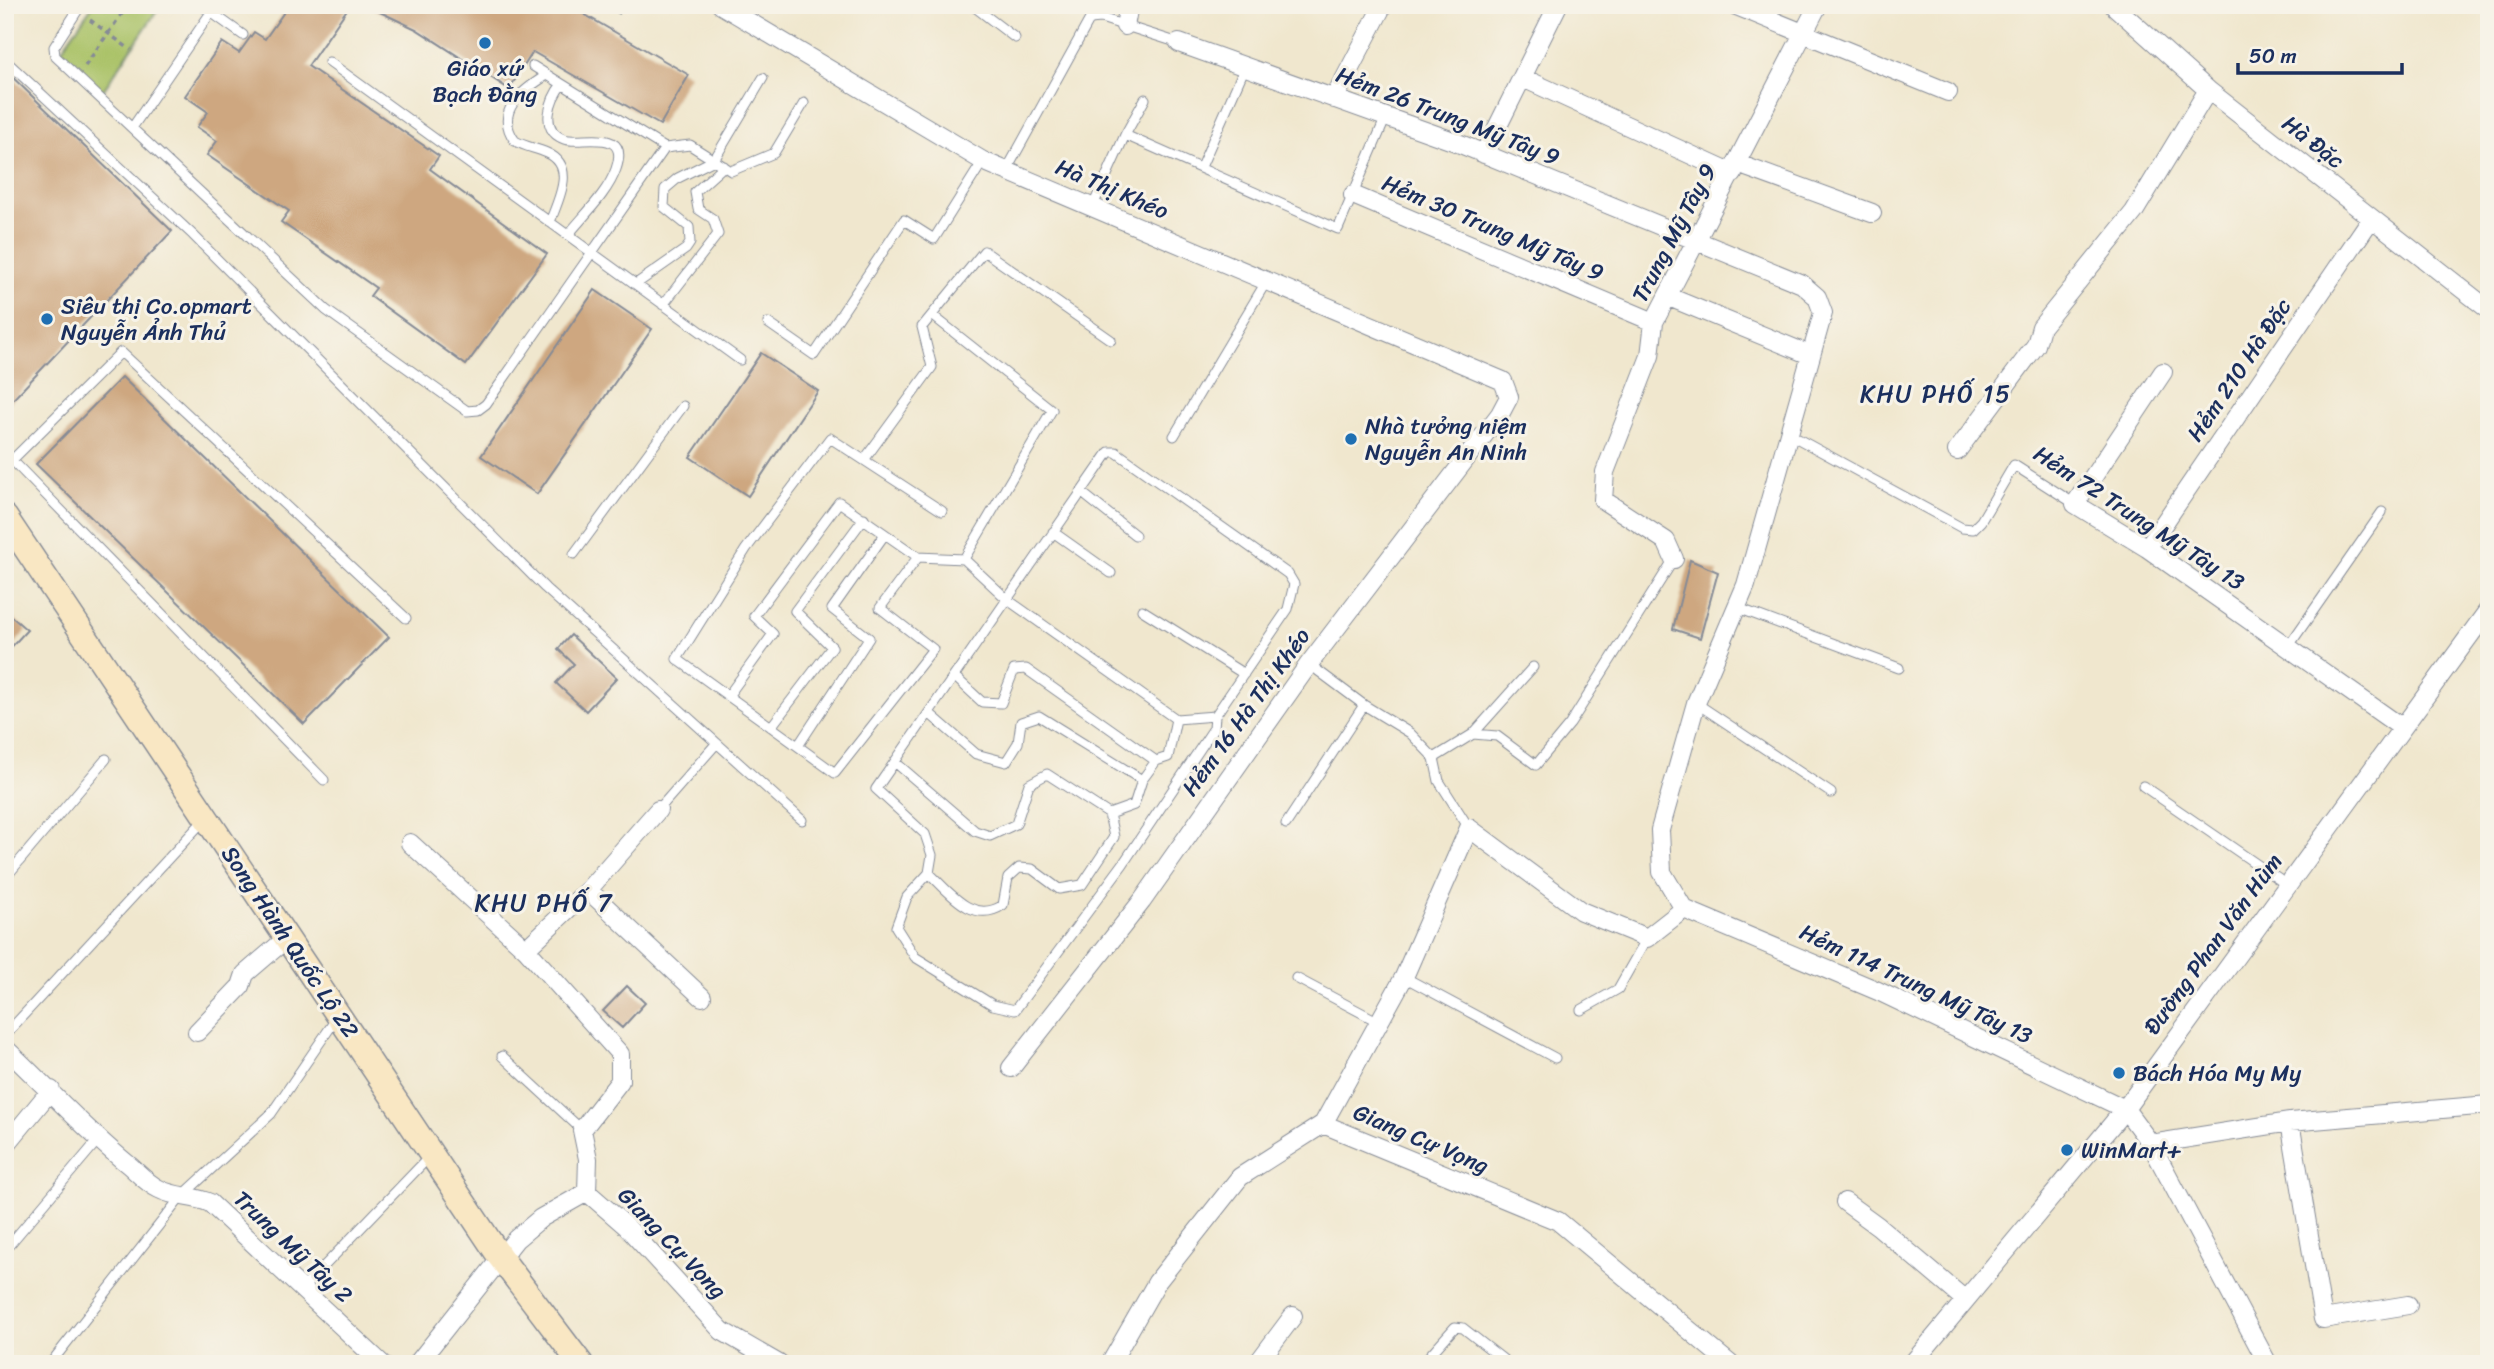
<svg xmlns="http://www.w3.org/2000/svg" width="2494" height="1369" font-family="Sriracha,sans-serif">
<rect width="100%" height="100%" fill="#f7f3e8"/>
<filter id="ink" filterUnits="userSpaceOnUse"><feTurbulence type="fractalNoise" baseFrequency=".0143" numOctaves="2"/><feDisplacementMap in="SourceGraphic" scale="14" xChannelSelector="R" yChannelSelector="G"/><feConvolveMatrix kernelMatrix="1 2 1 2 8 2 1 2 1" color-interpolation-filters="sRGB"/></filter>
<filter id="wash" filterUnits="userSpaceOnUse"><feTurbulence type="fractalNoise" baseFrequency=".00686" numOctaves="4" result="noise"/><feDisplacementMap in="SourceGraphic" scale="28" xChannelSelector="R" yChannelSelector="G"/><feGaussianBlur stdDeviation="1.57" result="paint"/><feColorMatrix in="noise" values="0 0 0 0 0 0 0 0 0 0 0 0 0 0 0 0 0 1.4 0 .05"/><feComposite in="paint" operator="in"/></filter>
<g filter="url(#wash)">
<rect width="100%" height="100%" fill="#f0e7ce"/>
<path fill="#aac268" stroke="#627863" stroke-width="2" d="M93,5H161L100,95L60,52Z"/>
<g id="blocks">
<path fill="#cea780" d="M289,5H350L308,66L439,156L430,169L547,254L466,365L370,296L376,288L281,222L289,211L207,155L217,141L197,127L208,112L185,96L222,42L239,53L254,32L265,39Z
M365,5H568L689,75L660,125L533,52L509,89L416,29Z
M5,70L172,231L5,408Z
M595,290L652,329L537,494L481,456Z
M761,353L818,391L748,496L690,457Z
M122,377L389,637L304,724L36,464Z
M1690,560L1718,572L1700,638L1673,629Z
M5,611L27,630L5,654Z
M571,635L617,678L586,711L556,683L574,664L558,649Z
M627,986L645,1003L622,1028L603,1011Z"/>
</g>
</g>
<g filter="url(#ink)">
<use href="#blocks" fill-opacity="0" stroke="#868b96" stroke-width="2"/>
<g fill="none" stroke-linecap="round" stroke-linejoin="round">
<defs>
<path id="lane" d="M81,5L54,47L55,56L326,310L467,411L478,410L486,404L665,148
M201,5L243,35
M972,5L1015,38
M5,60L193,235L545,588L802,820
M329,62L740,360
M533,66L665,148L690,145L731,171L774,153L804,103
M547,75C523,90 493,111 515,141C526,147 536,148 547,153C577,166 558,200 550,222
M562,84C551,98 538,130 564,139C581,145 631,126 616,169C608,193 583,216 568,235
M132,128L216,5
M1125,135L1145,99
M1201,167L1245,67
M1006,171L1090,19L1101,18L1179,43
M1092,208L1125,135L1338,229L1386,117
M636,284L686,249L690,243L689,227L664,207L665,189L678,178L714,160L763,78
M663,305L718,234L713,219L698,209L695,192L724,166
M932,315L1052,410L964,559
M768,323L814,355L904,220L934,239L983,161
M1789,434L1962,528L1973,529L1981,521L2014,465L2075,504
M1174,436L1266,282
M1109,452H1116L1288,574L1294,584L1288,609L1215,716L1214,728L1123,864L1015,1010L993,1005L915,957L896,927L907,897L929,873L932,855L925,834L876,789Z
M12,460L324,780
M864,460L932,367L922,327L984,251L1111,340
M5,467L121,352L406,618
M1081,492L1135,535
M1053,532L1111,573
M574,554L683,406
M918,557L880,608L933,649L835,773L677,659L746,549L830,438L942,511
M1738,608L1899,668
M1142,610L1244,674
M2288,647L2382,512
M1309,664L1364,705L1410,733L1434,758L1439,781L1469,828
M954,676L982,702L1001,703L1014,670L1026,669L1156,761L1168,757L1176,719
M728,696L773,634L754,616L839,502L918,557L964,559L1008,600L1176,719L1215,716
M1696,703L1831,793
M929,713L976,754L1006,762L1018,743L1021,722L1039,716L1142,780
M771,727L832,647L795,611L864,518
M1473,734L1533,667
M798,746L869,638L832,609L885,534
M1434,758L1473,734L1497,736L1536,765L1570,724L1674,559
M895,762L975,831L990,836L1016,824L1029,784L1047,774L1109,814L1134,805L1142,780L1156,761
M2143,786L2287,885
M658,810L716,744
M1286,824L1364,705
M929,873C950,893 973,925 1003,905L1008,878L1019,868L1032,869L1059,889L1082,885L1114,837L1109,814
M5,878L106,759
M1404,977L1555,1058
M1296,978L1379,1022
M1581,1010L1618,989L1647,938
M5,1035L204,820
M502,1056L582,1130
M5,1250L98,1140
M303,1288L431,1155
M50,1364L181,1197L271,1114L336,1019
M1422,1364L1455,1327L1463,1328L1509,1364"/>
<path id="street" d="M721,5L983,161L1503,381L1509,397L1500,414L1309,664L1142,901L1011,1068
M1734,5L1948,92
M2113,5L2208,90L2489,310
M1125,26L1129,5
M1179,43L1453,141L1802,284L1817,297L1823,313L1746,585L1696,703L1660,830L1662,872L1684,909
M1523,78L1733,174
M1334,99L1383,5
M1484,154L1558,5
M1738,164L1872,213
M1353,195L1654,322
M1669,297L1810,355
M2163,372L2075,504L2147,548L2401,727
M1957,451L2036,345L2041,327L2134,212L2208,90
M2147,548L2371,219
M1674,559L1666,541L1603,500L1605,472L1650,356L1654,322L1818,5
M410,843L526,949L620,1054V1081L582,1130L588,1159L587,1192
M588,890L702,997
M1684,909L1878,991L2125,1109L2151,1144L2268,1364
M526,949L588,890L658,810
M197,1032L241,986L245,974L287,938
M5,1048C47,1087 85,1130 130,1166C139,1174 148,1184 159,1189C176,1198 193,1195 210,1203L382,1364
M2290,1122L2323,1319L2408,1305
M1323,1124L1404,977L1469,828L1581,911L1647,938L1684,909
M2151,1144L2290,1122L2489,1105
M5,1146L51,1090
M1845,1202L1878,1226L1964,1299
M417,1364L516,1239L541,1218L587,1192L626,1226L722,1331L779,1364
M1110,1364L1157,1282L1240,1177L1323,1124L1558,1221L1730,1364
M1257,1364L1293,1316
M1912,1364L2125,1109L2489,609"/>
<path id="secondary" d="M5,517L500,1257L581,1364"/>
</defs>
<use href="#lane" stroke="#868b96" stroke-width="11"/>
<use href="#street" stroke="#868b96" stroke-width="20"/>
<use href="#secondary" stroke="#868b96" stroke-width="27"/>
<path stroke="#868b96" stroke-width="3.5" stroke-dasharray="5 5" stroke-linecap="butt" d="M618,14L623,5
M90,20L131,50
M85,66L128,5"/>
<use href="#lane" stroke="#fff" stroke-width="9"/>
<use href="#street" stroke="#fff" stroke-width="18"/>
<use href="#secondary" stroke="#f9e7c3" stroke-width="24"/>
</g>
</g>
<g fill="#1f6fb2" stroke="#f7f3e8" stroke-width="2.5">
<circle cx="485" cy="43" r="7"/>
<circle cx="47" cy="319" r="7"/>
<circle cx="1351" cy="439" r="7"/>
<circle cx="2119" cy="1073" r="7"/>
<circle cx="2067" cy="1150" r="7"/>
</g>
<g text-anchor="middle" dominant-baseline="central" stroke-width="6" stroke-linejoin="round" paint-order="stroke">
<g font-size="23" fill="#1b2f5e" stroke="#f7f3e8" text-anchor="start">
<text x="485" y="68" text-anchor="middle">Giáo xứ<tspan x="485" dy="26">Bạch Đằng</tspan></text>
<text x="61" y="306">Siêu thị Co.opmart<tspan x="61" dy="26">Nguyễn Ảnh Thủ</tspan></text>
<text x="1365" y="426">Nhà tưởng niệm<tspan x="1365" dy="26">Nguyễn An Ninh</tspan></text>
<text x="2133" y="1073">Bách Hóa My My</text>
<text x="2081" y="1150">WinMart+</text>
</g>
<g font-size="23" fill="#1b2f5e" stroke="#f7f3e8">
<text transform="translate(1448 116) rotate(21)">Hẻm 26 Trung Mỹ Tây 9</text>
<text transform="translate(2313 142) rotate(38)">Hà Đặc</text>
<text transform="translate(1112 189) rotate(23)">Hà Thị Khéo</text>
<text transform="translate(1493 228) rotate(23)">Hẻm 30 Trung Mỹ Tây 9</text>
<text transform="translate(1674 233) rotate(-62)">Trung Mỹ Tây 9</text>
<text transform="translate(2239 370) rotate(-56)">Hẻm 210 Hà Đặc</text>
<text transform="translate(2139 518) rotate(33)">Hẻm 72 Trung Mỹ Tây 13</text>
<text transform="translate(1246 712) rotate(-54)">Hẻm 16 Hà Thị Khéo</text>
<text transform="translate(290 942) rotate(56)">Song Hành Quốc Lộ 22</text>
<text transform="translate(2213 944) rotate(-54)">Đường Phan Văn Hùm</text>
<text transform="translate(1916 984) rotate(25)">Hẻm 114 Trung Mỹ Tây 13</text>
<text transform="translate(1421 1139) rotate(23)">Giang Cự Vọng</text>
<text transform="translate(672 1243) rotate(46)">Giang Cự Vọng</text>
<text transform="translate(293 1247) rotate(43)">Trung Mỹ Tây 2</text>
</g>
<g font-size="24" letter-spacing="2" fill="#1b2f5e" stroke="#f7f3e8">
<text x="1936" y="394">KHU PHỐ 15</text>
<text x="544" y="903">KHU PHỐ 7</text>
</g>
</g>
<rect width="2494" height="1369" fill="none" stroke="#f7f3e8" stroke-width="28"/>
<path d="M2238 63v10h164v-10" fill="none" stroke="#1b2f5e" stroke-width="3.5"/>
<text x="2249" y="63" font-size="21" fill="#1b2f5e" stroke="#f7f3e8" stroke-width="5" paint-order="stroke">50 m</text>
</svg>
